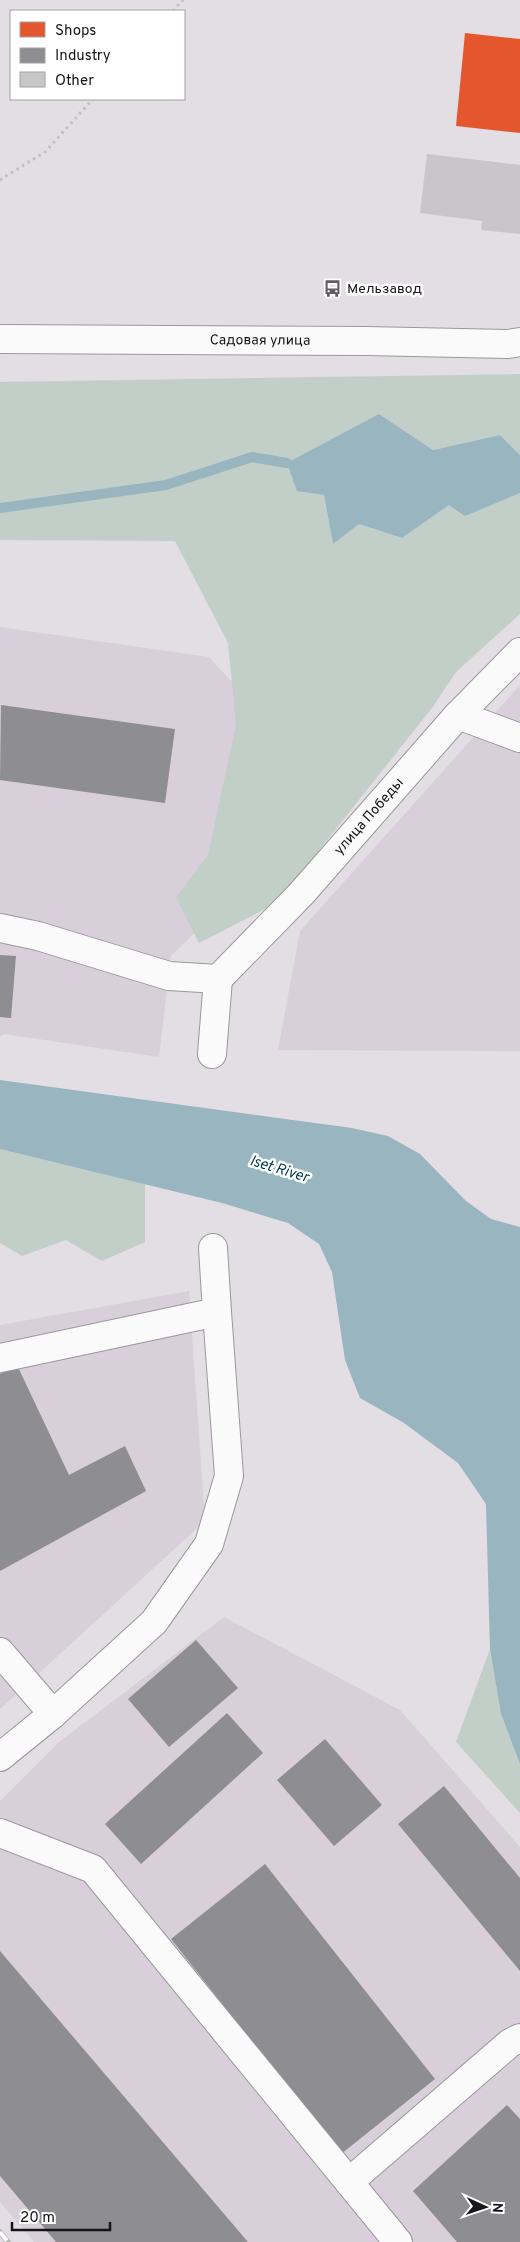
<svg xmlns="http://www.w3.org/2000/svg" width="520" height="2242" font-family="Overpass,sans-serif">
<rect width="100%" height="100%" fill="#e2dee3"/>
<path fill="#d8cfda" d="M0,627L209,657L342,802L212,916L171,956L159,1057L4,1034L0,1036Z
M520,685V1051L278,1050L300,931Z
M189,1291L205,1521L0,1709V1325Z
M224,1617L400,1710L520,1847V2242H34L0,2202V1801L59,1742Z"/>
<path fill="#c2cec8" d="M520,374V455L500,435L433,450L379,414L324,495L333,544L359,524L402,538L449,505L520,493V614L456,672L432,708L277,903L199,943L176,897L208,855L236,725L228,643L175,541L0,540V382Z
M0,1149L145,1184V1242L102,1261L66,1240L22,1256L0,1243Z
M490,1649L501,1714L520,1764V1813L456,1742Z"/>
<path fill="#98b5c0" d="M379,414L433,450L500,435L520,455V493L465,516L449,505L402,538L359,524L333,544L324,495L297,491L287,463Z
M0,1080L352,1128L388,1136L420,1154L466,1201L491,1219L520,1227V1764L501,1714L490,1649L486,1504L458,1463L404,1423L360,1398L345,1360L332,1272L319,1244L288,1223L222,1203L0,1149Z"/>
<path fill="#e4572e" d="M465,33L520,39V133L456,126Z"/>
<path fill="#8d8d92" d="M1,705L175,729L165,803L0,780Z
M0,955L16,956L11,1018L0,1017Z
M17,1365L69,1475L125,1446L146,1491L0,1571V1374Z
M196,1640L238,1688L169,1747L128,1699Z
M227,1713L263,1753L141,1864L105,1824Z
M325,1739L382,1805L334,1846L277,1780Z
M444,1786L520,1878V1971L398,1824Z
M265,1864L435,2079L341,2154L171,1939Z
M0,1951L248,2242H56L0,2176Z
M507,2105L520,2119V2242H457L413,2191Z"/>
<g fill="none" stroke-linecap="round" stroke-linejoin="round">
<path stroke="#98b5c0" stroke-width="10" d="M0,508L166,485L252,457L287,463"/>
</g>
<path fill="#c9c6c9" d="M427,154L520,165V234L481,230L482,221L420,213Z"/>
<g fill="none" stroke-linecap="round" stroke-linejoin="round">
<defs>
<g id="minor">
<path d="M458,715L520,738"/>
<path d="M0,928L38,936L169,976L218,979"/>
<path id="s1" d="M218,979L301,894L458,715L520,652"/>
<path d="M212,1054L218,979"/>
<path d="M0,1358L217,1312L213,1248"/>
<path d="M0,1652L53,1714"/>
<path d="M0,1757L53,1714L154,1622L209,1544L229,1476L217,1312"/>
<path d="M0,1833L93,1869L398,2242"/>
<path d="M349,2182L510,2043L520,2038"/>
</g>
<g id="major">
<path id="s2" d="M0,339L366,341L508,344L520,342"/>
</g>
</defs>
<use href="#minor" stroke="#9a989b" stroke-width="30"/>
<use href="#major" stroke="#9a989b" stroke-width="30"/>
<path stroke="#c0c0c0" stroke-width="3" stroke-dasharray="2.5 4" stroke-linecap="butt" d="M173,11L183,0
M0,180L45,152L93,99"/>
<use href="#minor" stroke="#fbfafb" stroke-width="28"/>
<use href="#major" stroke="#fbfafb" stroke-width="28"/>
<defs>
<path id="rail" d="M0,2232L8,2242"/>
</defs>
<use href="#rail" stroke="#b8b7b8" stroke-width="5.5"/>
<use href="#rail" stroke="#fff" stroke-width="4" stroke-dasharray="11" stroke-linecap="butt"/>
</g>
<defs>
<symbol id="bus-bare" viewBox="-9 -9 18 18"><path d="M-5-6H5V4H4V6H2V4H-2V6H-4V4H-5ZM-3.5-4V0h7V-4ZM-3.5 1.2v1.5H-2V1.2ZM2 1.2v1.5H3.5V1.2Z" fill="#5f5b5f" stroke="#fff" stroke-width="2.5" paint-order="stroke"/></symbol>
</defs>
<g fill-rule="evenodd">
<use href="#bus-bare" x="320" y="276" width="25" height="25"/>
</g>
<g text-anchor="middle" dominant-baseline="central" stroke-width="5" stroke-linejoin="round" paint-order="stroke">
<g font-size="14" fill="#181518" stroke="#fff" text-anchor="start">
<text x="347" y="289">Мельзавод</text>
</g>
<g font-size="14" fill="#181518" stroke="#fff">
<text stroke="none"><textPath href="#s2" startOffset="260">Садовая улица</textPath></text>
<text stroke="none"><textPath href="#s1" startOffset="222">улица Победы</textPath></text>
</g>
<g font-size="15" font-style="italic" fill="#004051" stroke="#fff">
<text transform="translate(279 1170) rotate(17)">Iset River</text>
</g>
</g>
<rect x="10" y="10" width="175" height="90" fill="#ffffff" stroke="#a3a1a3"/>
<rect x="20" y="22" width="25" height="15" fill="#e4572e" stroke="#a3a1a3"/>
<text x="55" y="35" font-size="15" fill="#181518">Shops</text>
<rect x="20" y="48" width="25" height="15" fill="#8d8d92" stroke="#a3a1a3"/>
<text x="55" y="60" font-size="15" fill="#181518">Industry</text>
<rect x="20" y="72" width="25" height="15" fill="#c9c6c9" stroke="#a3a1a3"/>
<text x="55" y="85" font-size="15" fill="#181518">Other</text>
<g transform="translate(485 2207) rotate(93)" stroke="#ffffff" stroke-width="4" paint-order="stroke">
<path d="M0-4L9 19L0 12L-9 19Z" fill="#181518"/>
<text y="-8" font-size="14" font-weight="bold" text-anchor="middle" fill="#181518">N</text>
</g>
<path d="M12 2222v8h98v-8" fill="none" stroke="#181518" stroke-width="2.5"/>
<text x="20" y="2222" font-size="15" fill="#181518" stroke="#ffffff" stroke-width="4" paint-order="stroke">20 m</text>
</svg>
